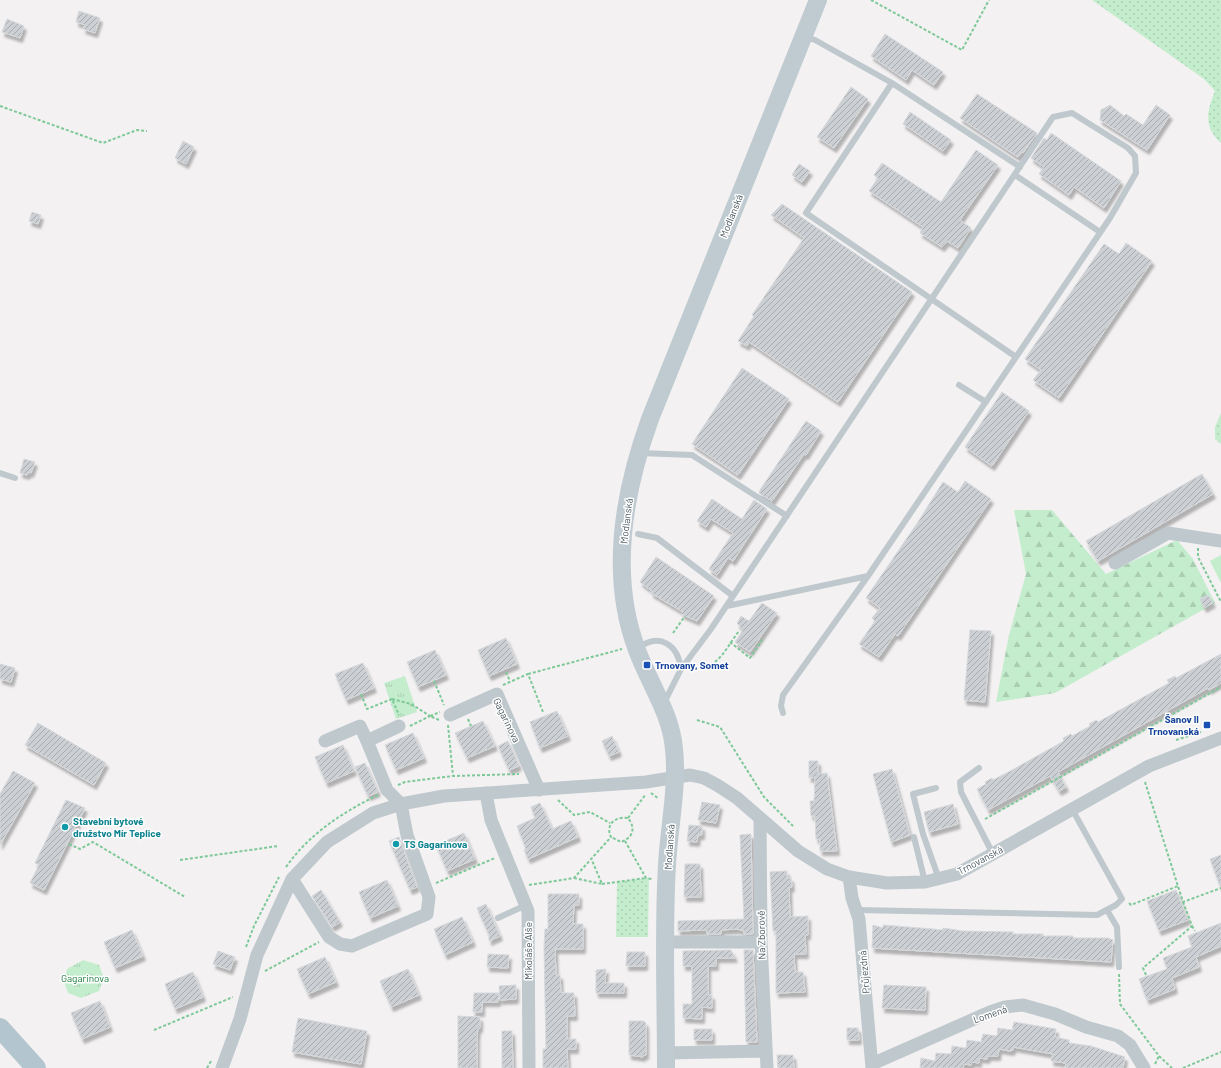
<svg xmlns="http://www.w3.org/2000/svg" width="1221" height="1068" font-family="Barlow,sans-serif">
<defs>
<pattern id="grass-dots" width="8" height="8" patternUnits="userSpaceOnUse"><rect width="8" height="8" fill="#c4edcd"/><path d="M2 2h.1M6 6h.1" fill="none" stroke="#aacdb2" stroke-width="1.8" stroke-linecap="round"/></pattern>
<pattern id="forest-firs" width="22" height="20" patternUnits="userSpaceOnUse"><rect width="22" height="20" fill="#c4edcd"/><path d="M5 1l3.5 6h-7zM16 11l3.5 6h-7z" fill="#aacdb2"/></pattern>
<pattern id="park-tufts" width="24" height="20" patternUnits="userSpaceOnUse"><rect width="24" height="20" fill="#c4edcd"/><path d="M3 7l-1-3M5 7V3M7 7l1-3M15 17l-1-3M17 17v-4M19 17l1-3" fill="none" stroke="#aacdb2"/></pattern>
<pattern id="building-hatch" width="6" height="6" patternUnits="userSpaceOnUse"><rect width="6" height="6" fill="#cccfd3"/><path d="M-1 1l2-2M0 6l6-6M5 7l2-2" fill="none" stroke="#a8abae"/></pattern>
<filter id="shadow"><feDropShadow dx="2.5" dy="4.5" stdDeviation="1" flood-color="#0004"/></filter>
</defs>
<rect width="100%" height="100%" fill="#f3f1f2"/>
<path fill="url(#grass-dots)" d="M1092,0H1221V143C1203,127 1207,111 1215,91L1204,79Z
M1221,413V444L1215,439V427Z
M649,878L648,937H616L617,882Z"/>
<path fill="url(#forest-firs)" d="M1014,510H1052L1106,574L1177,540L1193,559L1215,603L1055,693L996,702L1009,635L1026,574Z"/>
<path fill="url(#park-tufts)" d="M405,676L417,712L396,719L384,683Z
M83,960L99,965L104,978L99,991L81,998L68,993L64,982L67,969Z"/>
<path fill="#c4edcd" d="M1221,555V583L1210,561Z"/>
<path fill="url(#building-hatch)" stroke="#d6d9dc" filter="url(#shadow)" d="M79,11L100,18L95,33L83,29L85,25L76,22Z
M7,19L24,26L20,38L2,32Z
M885,34L943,72L934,85L912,70L906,80L871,56Z
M851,87L868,99L834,148L817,137Z
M977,94L1037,133L1023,153L1022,152L1018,157L960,118Z
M1110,105L1124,116L1126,114L1143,125L1156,105L1170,115L1147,150L1100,120L1101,110Z
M910,112L951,140L943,151L903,124Z
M1051,133L1121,181L1104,208L1074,187L1069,195L1039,174L1044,167L1031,158L1044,138L1047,140Z
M183,141L194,147L186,164L175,158Z
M976,150L998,165L960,220L971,228L958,248L947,241L942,247L920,233L923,227L869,191L878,178L874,175L882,163L941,202Z
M799,164L810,171L802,182L792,175Z
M782,204L912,292L838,402L749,342L747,346L738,341L754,316L752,315L804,238L771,215Z
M32,212L41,215L38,224L29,221Z
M1126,243L1152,261L1059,398L1033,380L1041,370L1025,359L1104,244L1119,254Z
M742,368L789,399L738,475L692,444Z
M1002,392L1029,411L992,466L965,447Z
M806,421L821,431L806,455L804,454L772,501L759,493L760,490Z
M24,459L35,462L31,473L29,472L27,475L20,473Z
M1202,474L1213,494L1098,561L1086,541Z
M965,481L991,499L898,636L895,634L879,657L859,644L875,621L872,618L880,608L866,598L918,522L943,482L958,492Z
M712,499L742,519L754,500L767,509L733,561L728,558L717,575L709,569L733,533L711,519L706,527L697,521Z
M656,557L714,596L697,621L681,614L683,612L651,593L652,591L640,582Z
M1208,595L1213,603L1204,608L1200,599Z
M762,603L777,613L750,652L735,642L743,630L737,623L741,616L749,621Z
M970,630L991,631L985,702L964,700Z
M506,638L517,664L489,676L478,650Z
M435,650L446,675L418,687L407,662Z
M1221,654V683L1209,690L1208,688L1058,772L1066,787L1059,791L1050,776L988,810L977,789L986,784L985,782L992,778L993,780L1012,770L1064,741L1063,738L1071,734L1072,736L1090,726L1089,724L1096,720L1098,722L1169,683L1167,680L1175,676L1176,678Z
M363,663L374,688L346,700L335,674Z
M0,664L15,668L11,682L0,679Z
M557,711L568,736L540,748L530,722Z
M483,721L495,746L467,758L455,733Z
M38,723L106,763L94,785L25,745Z
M413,733L424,758L396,770L385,745Z
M612,736L619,752L609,756L602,741Z
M508,741L519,766L509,770L498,746Z
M343,745L354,771L326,783L315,757Z
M809,761H818V774L827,773L837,851H820V839H816L815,816H811L810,801H814L815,777L809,778Z
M365,763L378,792L368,796L355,767Z
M892,769L910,835L891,842L873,774Z
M13,771L35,783L0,845V794Z
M66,800L85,808L44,890L30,883L39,865L35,863Z
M702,802L720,805L716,823L698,820Z
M540,803L552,829L571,821L578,837L528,859L524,850L526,849L517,826L535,818L531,807Z
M953,804L958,824L929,832L924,812Z
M689,825L702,826V835H698L697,842L687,841Z
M464,833L475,859L447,871L436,845Z
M751,834L753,934H744V931L737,929L721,930V934H707V931L705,930L678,931V921L744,919L740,835Z
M399,837L417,887L410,890L389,841Z
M1221,855V886H1220L1210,859Z
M685,864H700L701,897H684Z
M787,871V878H791L792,887L789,888L790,917L808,916V935H805L806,954H794L795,972H803L805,992L776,993V931H773L770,872Z
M387,880L398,906L370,918L359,892Z
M321,890L340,922L332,927L312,896Z
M1176,890L1188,920L1159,931L1147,901Z
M548,894H579V905H574L573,924H583V949H555L556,975H560L561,993H574L575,1016H567V1039H576V1049H567L568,1068H543V1049H546L544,947L545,929H548Z
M486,904L500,936L489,941V935L477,908Z
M462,917L473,942L445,955L434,929Z
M1221,923V946L1196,957L1199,967L1172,978L1175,989L1147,1000L1139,979L1167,969L1163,958L1192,947L1188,936Z
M873,925L883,928V925L933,929L943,930V928L963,931L1013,932V934H1043V936H1073V938H1108L1113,940L1111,962L872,948Z
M132,930L143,956L115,968L104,942Z
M731,950L735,958H716V966H708V995H712V1008L702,1007V1019L683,1018V1004H692V966H683V951Z
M744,950H753L757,1042H746Z
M218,951L235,957L230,970L213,964Z
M627,952H645V966H626Z
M488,954L509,955L508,968L487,967Z
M325,957L336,982L308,994L297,969Z
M408,969L419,995L391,1007L380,981Z
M606,969L605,983H624V993H596V970Z
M193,972L203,997L175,1009L165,984Z
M516,985V999L500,1000L499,986Z
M884,985L926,987L925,1010L882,1008Z
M474,993H499L498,1002H482V1012H473Z
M100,1001L110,1027L82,1039L71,1013Z
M458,1016L480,1017V1028H478L477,1037V1068H458Z
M298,1018L367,1031L361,1064L292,1052Z
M629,1021H644L646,1024V1055H643V1057L629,1055Z
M1014,1022L1056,1029L1055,1037L1069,1040V1043L1091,1046L1125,1057L1123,1068H1065L1066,1063L1051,1061L1053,1054L1013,1047V1050L1010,1051L999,1049L998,1056H988L987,1059L979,1058V1063L972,1062L971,1065L964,1064L963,1068H920L921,1058L935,1061L936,1053L951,1054L952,1046L966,1048L967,1040L981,1042L983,1034L997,1036L998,1028L1012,1030Z
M847,1028H858L859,1040H847Z
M694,1029H712V1040H694Z
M502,1031H512L513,1068H502Z
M777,1055H793L794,1068H778Z"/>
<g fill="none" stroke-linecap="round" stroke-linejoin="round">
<path stroke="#7ec998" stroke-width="2" stroke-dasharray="3 2" stroke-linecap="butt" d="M871,0L962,50L989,0
M0,106L103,143L137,130L147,131
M1198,548V557L1221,602
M673,633L685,616
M730,642L750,658L763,639
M715,662C725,654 731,641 739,631
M506,672L510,681
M528,674L622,649
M434,681L444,705
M503,685L528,674L543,712
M361,694L367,709L392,699L399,715
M392,699L411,704L430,716
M468,719L471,726
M439,720L430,716L440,712
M697,720L720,727L764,797L793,826
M448,725L453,776
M410,726L430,716
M1176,740L1201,732
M1145,782L1183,902L1221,888
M398,785L405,782L453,776L519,774
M651,793L659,799
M558,800L574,815L590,812L610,823
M628,818L646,794
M985,819L1221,687
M625,841L646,878L652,879
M69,844L80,849L93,842L185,897
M180,860L278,846
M286,867C309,834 343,812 378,795
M574,878L602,884L591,858
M436,883L495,858
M602,884L646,878
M529,885L574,878L611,837C605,825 615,816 628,818C636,828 633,838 621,842L611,837
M1129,903L1131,905L1178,886
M1192,926L1195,931
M246,947L254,926L279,877
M265,971L319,942
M1119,974L1120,1004L1159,1056L1172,1068
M1146,975L1143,968L1192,926L1183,902
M154,1030L233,997
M1155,1064L1159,1056
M207,1068L211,1061
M1183,1068L1221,1052"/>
<path stroke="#bec8cd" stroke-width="6" d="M805,37L815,40L892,83
M1015,175L1100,232
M1016,357L806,213L892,83L1020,167
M959,385L986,402
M640,453L692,455L787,516
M0,473L15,478
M638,534L657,538L733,596
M727,606L868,576
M638,648C660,632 678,645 681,669
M664,703L681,669L711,629L1053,117L1072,113L1128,148L1135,156L1136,173L1110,218L868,576L783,695L781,706L783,713
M979,768L960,782L961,792L993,854
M936,788L913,794L923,834L939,879
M914,837L925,882
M857,910L1097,915L1116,905L1122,899L1072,809
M1107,910L1117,927L1119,967
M498,918L526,905"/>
<path stroke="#bec8cd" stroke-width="13" d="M1115,563L1168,533L1221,541
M450,715L497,694L539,790
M325,741L360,726L367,741
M486,793L491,820L528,911L529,1068
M760,818L761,942L767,1068
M849,877L852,898L859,919L872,1068
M292,879L329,937L340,944L352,946L427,914L429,897L407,835L401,804L387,790L367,741L399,726
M666,942H761
M666,1053L766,1051
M872,1064L990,1012L1005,1007L1023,1005L1055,1014L1086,1027L1118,1036L1130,1045L1144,1068
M222,1068L240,1019L257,955L292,879L327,842L373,813L401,804L444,796L646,782L690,775L704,778L717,785L737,798L798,851L827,869L849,877L887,883L925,882L957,874L1149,766L1221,738"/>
<path stroke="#bfcbd1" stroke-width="18" d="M666,1068C666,1001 663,932 667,865C669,827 678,787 674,749C671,713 649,683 637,650C609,576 624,491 650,419L818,0"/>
<path stroke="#b3c5ce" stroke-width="20" d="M0,1028L36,1068"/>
</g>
<g fill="#1a4fb4" stroke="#fff" stroke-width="1.5">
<rect x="643" y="661" width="8" height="8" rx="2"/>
<rect x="1203" y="721" width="8" height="8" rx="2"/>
</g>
<g fill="#0f9aa8" stroke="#fff" stroke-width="1.5">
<circle cx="65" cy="827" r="4"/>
<circle cx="396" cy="844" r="4"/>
</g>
<g text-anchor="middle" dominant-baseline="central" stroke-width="3" stroke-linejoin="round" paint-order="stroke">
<g font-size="10" fill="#4a585e" stroke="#fff">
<text transform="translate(731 216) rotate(-68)">Modlanská</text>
<text transform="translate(626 521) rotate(-83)">Modlanská</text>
<text transform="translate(507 720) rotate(64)">Gagarinova</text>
<text transform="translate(669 847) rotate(-86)">Modlanská</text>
<text transform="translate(980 860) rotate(-28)">Trnovanská</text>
<text transform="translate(761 935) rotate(-91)">Na Zborově</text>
<text transform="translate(528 951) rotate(-90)">Mikoláše Alše</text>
<text transform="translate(864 972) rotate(-95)">Průjezdná</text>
<text transform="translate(990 1014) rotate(-19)">Lomená</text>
</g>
<g font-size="10" font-weight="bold" fill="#164399" stroke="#fff" text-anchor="start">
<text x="655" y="665">Trnovany, Somet</text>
<text x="1199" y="719" text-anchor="end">Šanov II<tspan x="1199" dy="12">Trnovanská</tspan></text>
</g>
<g font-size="10" font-weight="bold" fill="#0d838f" stroke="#fff" text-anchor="start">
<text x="73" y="821">Stavební bytové<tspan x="73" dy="12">družstvo Mír Teplice</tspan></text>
<text x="404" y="844">TS Gagarinova</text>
</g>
<g font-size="10" fill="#1e7c3e" stroke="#fff">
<text x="85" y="978">Gagarinova</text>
</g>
</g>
</svg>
